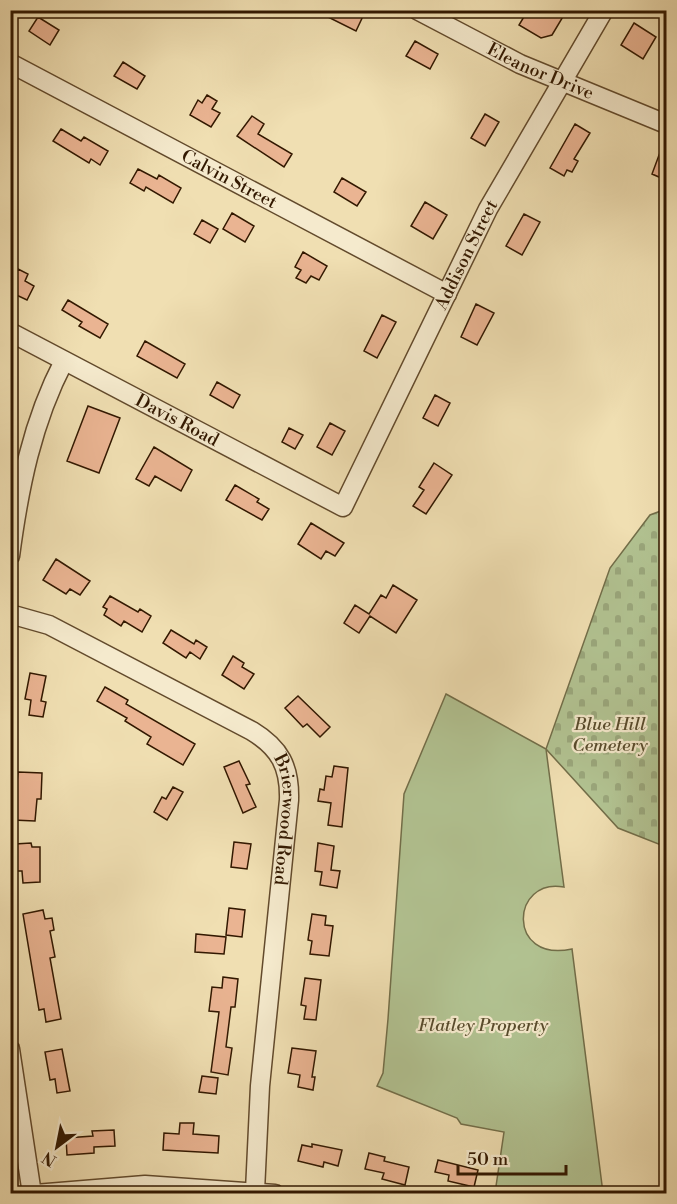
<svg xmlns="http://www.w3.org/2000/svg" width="677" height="1204" font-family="'Libre Bodoni',serif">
<defs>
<pattern id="cemetery-stones" width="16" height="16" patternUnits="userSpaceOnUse" patternTransform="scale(1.5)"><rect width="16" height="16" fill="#b2c392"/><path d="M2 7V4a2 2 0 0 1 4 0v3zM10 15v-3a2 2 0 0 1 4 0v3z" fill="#9aa77c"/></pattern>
</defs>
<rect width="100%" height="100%" fill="#f0dfb2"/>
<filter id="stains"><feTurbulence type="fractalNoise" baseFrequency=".00333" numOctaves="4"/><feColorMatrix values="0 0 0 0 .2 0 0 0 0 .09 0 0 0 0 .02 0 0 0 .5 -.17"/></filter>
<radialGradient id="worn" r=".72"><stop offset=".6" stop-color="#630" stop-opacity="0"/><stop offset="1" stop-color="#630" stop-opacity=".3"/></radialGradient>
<path fill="url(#cemetery-stones)" stroke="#726e49" stroke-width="1.5" d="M666,509V847L618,828L546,749L610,568L650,515Z"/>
<path fill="#b2c392" stroke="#726e49" stroke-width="1.5" d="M446,694L546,749L564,887C511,877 506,963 572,949L603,1193H495L504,1132L461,1124L457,1118L377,1086L383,1073L388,1019L404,794Z"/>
<path fill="#eab492" stroke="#321800" stroke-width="1.5" d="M314,10H357L364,14L356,31Z
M528,10H567L552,35L541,38L519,25Z
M38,17L59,30L50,45L29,31Z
M634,23L656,37L643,59L621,45Z
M415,41L438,54L430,69L406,56Z
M123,62L145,76L137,89L114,76Z
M207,95L217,101L212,109L220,113L211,127L190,115L198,100L202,103Z
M485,114L499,122L485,146L471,138Z
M252,116L264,124L258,134L292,154L284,167L237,136Z
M575,124L590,133L574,159L578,161L572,172L567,170L564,176L550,168Z
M61,129L81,141L84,137L108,151L100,165L91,159L89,163L53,141Z
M665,139H666V180L652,174Z
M138,169L157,179L159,175L181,188L173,203L146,187L144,191L130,183Z
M342,178L366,192L357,206L334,192Z
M425,202L447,215L433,239L411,226Z
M232,213L254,226L245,242L223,229Z
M524,214L540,222L522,255L506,246Z
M202,220L218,229L210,243L194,234Z
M303,252L327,266L319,280L311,276L306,283L296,278L301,270L295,267Z
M18,269L28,274L25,281L34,286L27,300L10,292V274L15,276Z
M68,300L108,324L100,338L79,326L82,322L62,310Z
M476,304L494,313L477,345L461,337Z
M382,315L396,322L377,358L364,351Z
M145,341L185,364L177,378L137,356Z
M217,382L240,395L233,408L210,395Z
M435,395L450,403L438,426L423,418Z
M88,406L120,418L99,473L67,461Z
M330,423L345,431L332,455L317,447Z
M289,428L303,435L295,449L282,442Z
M154,447L192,470L181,491L155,476L149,486L136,479Z
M434,463L452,475L426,514L413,506L424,490L419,487Z
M235,485L259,499L257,502L269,509L262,520L226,500Z
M311,523L344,543L335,556L326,551L321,559L298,544Z
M56,559L90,581L80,595L70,589L66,594L43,580Z
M393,585L417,600L396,633L370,616L359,633L344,623L355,605L369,614L381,595L386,598Z
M110,596L138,612L140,609L151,616L142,632L124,621L121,626L104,615L107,609L103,607Z
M171,630L194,644L196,640L207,647L200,659L190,652L186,658L163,643Z
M233,656L244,663L242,667L254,674L244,689L222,675Z
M30,673L46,676L41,701L46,702L43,717L29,715L31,700L25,699Z
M105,687L128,700L126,704L195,744L183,765L147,744L151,737L125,721L127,718L97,701Z
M298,696L330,727L320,737L307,724L303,727L285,708Z
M239,761L250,784L246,785L256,807L243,813L224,767Z
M334,766L348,768L342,827L328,825L331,803L318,801L320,789L324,790L326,776L332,777Z
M18,772L42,773L41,799H37L35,821L13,820Z
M173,787L183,792L167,820L154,812L162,797L166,799Z
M234,842L251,844L247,869L231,867Z
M31,843L32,847H40V882L23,883L22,871H17L15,844Z
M318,843L334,846L331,870L340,871L337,888L320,885L322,872L315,871Z
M229,908L245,910L242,937L226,935Z
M43,910L45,919L52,918L54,930L50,931L55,957L50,958L61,1019L46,1022L44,1009L39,1010L23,914Z
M312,914L326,916L325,925L333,926L329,956L310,954L312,941L308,940Z
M196,934L226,937L224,954L195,952Z
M223,977L238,979L235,1007H231L226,1047L232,1048L228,1075L211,1072L219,1012L209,1011L212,987L222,988Z
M305,978L321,980L316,1020L304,1019L306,1006L301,1005Z
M292,1048L316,1051L312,1077H315L313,1090L298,1087L300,1075L288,1073Z
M62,1049L70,1091L57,1093L55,1079L50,1080L45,1052Z
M202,1076L218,1078L216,1094L199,1092Z
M180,1123H194L193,1134L219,1136L218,1153L163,1150L164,1133L179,1134Z
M114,1130L115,1146L94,1147V1153L67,1155L66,1138L93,1136L92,1131Z
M312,1144L342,1150L338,1166L324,1162L323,1167L298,1161L302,1145L312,1147Z
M369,1153L385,1157L384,1161L409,1167L405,1185L382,1179L384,1173L365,1169Z
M438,1160L478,1170L474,1187L448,1181L449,1175L435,1172Z"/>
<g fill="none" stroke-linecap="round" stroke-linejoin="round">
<defs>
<g id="minor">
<path id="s1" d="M417,10L520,64L666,124"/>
<path id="s2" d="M10,63L447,294"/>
<path id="s3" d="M10,332L343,507L488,209L604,10"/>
<path d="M10,556C19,488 32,422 64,361"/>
<path id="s4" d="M10,614L49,625L252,731C280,748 290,767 289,800L260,1086L255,1191"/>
<path d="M10,1049L32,1194"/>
<path d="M35,1194L145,1185L275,1194"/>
</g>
</defs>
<use href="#minor" stroke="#624a2c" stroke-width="21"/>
<use href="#minor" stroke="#f5eacd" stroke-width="18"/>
</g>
<g text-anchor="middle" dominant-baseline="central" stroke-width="4.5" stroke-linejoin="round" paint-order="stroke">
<g font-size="18" fill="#321800" stroke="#f5eacd">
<text stroke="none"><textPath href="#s1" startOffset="138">Eleanor Drive</textPath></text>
<text stroke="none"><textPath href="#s2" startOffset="248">Calvin Street</textPath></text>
<text stroke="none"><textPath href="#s3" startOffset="657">Addison Street</textPath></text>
<text stroke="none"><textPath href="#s3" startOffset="189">Davis Road</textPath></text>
<text stroke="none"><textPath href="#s4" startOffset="372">Brierwood Road</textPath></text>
</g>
<g font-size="18" font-style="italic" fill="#584b2c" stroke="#f5eacd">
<text x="610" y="724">Blue Hill<tspan x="610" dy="21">Cemetery</tspan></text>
<text x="483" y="1025">Flatley Property</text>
</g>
</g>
<rect width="677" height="1204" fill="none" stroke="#f0dfb2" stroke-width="36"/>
<rect x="12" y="12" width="653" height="1180" fill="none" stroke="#321800" stroke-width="3"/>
<rect x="18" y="18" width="641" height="1168" fill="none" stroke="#321800" stroke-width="1.5"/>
<g transform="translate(57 1147) rotate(212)" stroke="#f5eacd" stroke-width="4.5" paint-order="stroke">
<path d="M0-4.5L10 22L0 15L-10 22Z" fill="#321800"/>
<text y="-9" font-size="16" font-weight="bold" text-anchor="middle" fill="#321800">N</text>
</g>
<path d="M458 1165v9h108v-9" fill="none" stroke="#321800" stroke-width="3"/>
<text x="467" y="1165" font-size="18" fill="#321800" stroke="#f5eacd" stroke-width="4.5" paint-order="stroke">50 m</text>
<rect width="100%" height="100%" filter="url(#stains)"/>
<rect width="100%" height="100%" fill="url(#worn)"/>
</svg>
